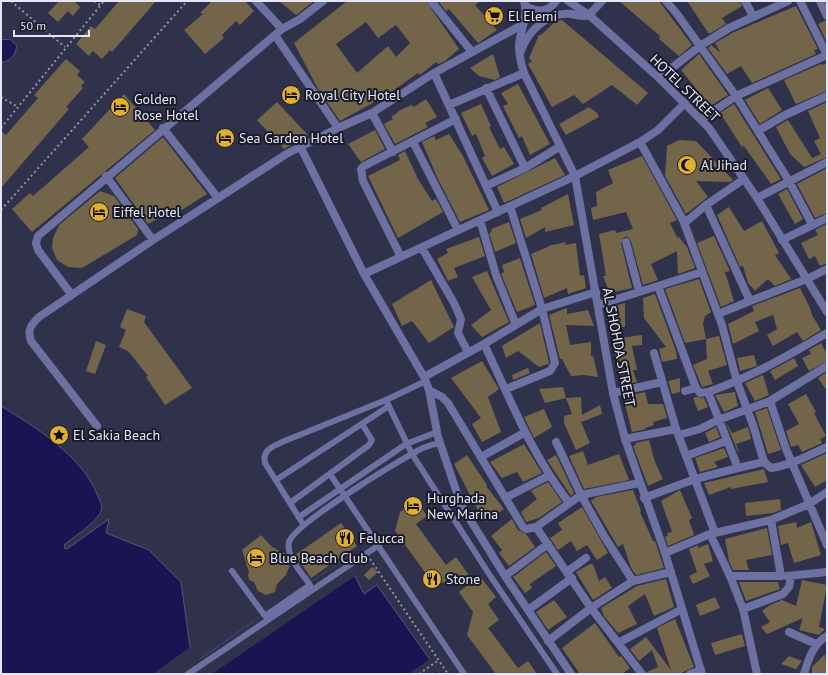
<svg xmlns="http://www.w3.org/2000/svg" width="828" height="675" font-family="'PT Sans',sans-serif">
<rect width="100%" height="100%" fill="#30324b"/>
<path fill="#1a1452" stroke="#575384" d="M10,39L17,46C14,56 12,61 1,62V40Z
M1,406C35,427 81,455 97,494C99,499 103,505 101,511C98,521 74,537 65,544L64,548L67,549L109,519L106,533L149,550L181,582L190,647L199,660L295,592L343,561L355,576L364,594L377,585L440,674H1Z"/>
<path fill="#30324b" d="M343,561L355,576L212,674H153L190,647L200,660L295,592Z
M430,659L438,671L434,674H408Z"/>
<path fill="#736549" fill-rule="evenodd" d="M59,1H74L80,7L73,16L68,11L58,22L48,13Z
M119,1H156L112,52L110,50L102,59L93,51L89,56L76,44L91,26L95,29Z
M212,1H245L254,11L240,25L236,21L222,35L224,38L205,54L184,30L203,14L200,13Z
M279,1H314L296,15Z
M347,1H426L459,49L445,61L438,64L436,62L420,75L418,73L387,95L340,121L318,89L294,43ZM366,22L378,38L396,25L410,43L396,57L388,46L357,73L336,44Z
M438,1H480L475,5L497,30L478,43L449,9L446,11Z
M619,1H659L692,45L679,56L659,39L660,36Z
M687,1H740L742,6L722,18L726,24L709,34Z
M796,6L818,49L814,50L816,54L752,83L741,66L727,74L708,48L711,45L721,53L715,43L732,33Z
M562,20L648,93L637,105L612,85L583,104L574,95L552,107L528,64L532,61L529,58L539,35H541L556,21Z
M824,21H827V43L818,24Z
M493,54L500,77L495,80L479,76L470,68Z
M699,54L728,95L710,106L681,70Z
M66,59L80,71L77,75L85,82L81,86L83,88L66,107L69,109L1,188V131L6,135L38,98L34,95Z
M827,63V91L796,104L784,80L821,64L823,65Z
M518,84L550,144L530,155L522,136L519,138L503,106L508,104L501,93Z
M768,88L782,110L760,124L745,100Z
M124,94L155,130L32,232L12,209L30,193L33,196L89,147L82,139Z
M426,99L437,117L425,123L428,127L395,144L384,124L393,119L391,117L402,109L412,105L414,107Z
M277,102L308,135L284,149L257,120Z
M827,102V157L804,167L790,154L776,127L788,120L812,158L821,154L814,141L820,138L808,111Z
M481,104L491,126L489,127L500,149L504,147L514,164L492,176L482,158L485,156L476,134L472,136L461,113Z
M734,104L781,179L771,184L744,146L742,147L720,113Z
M589,107L597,113L599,117L566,135L559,124Z
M375,130L385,149L361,162L348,144Z
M449,134L463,156L489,210L460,222L437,177L422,142L434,136L436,140Z
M163,137L207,194L180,211L178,208L148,224L115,178Z
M679,140L696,141L733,180L730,182L696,181L708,197L686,214L665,176L667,146Z
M405,151L418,179L432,201L436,199L443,212L398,238L368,176L400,160L398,155Z
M642,156L677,220L670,223L678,239V236L687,247L695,268L678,274L677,251L651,264L658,280L643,285L631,241L628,237H624L621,243L632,288L610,293L603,276H606L599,234L615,230L616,233L633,229L626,212L593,220L591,208L597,206L596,192L613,183L608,170Z
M555,158L565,175L504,203L497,187Z
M827,168V213L815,218L797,184Z
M787,189L803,219L795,224L778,194Z
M100,191L114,196L138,229L137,235L82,268L68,267L57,260L52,248L53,238L59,225Z
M568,194L574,225L545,232V227L526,238L520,219L542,210L541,208Z
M729,207L744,231L762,221L779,253L775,255L791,279L775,286L768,279L755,291L748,283L743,266L740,267L717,215Z
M509,222L516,243L495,252L489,233L492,232L491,229Z
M827,224V263L820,266L815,256L809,259L801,243L818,235L815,230Z
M714,236L730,271L725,272L734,301L721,307L697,243Z
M479,237L485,256L454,268L458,277L448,281L437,259L448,253L446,249Z
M566,242L565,245L576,243L580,276L584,275L586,288L568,294L567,288L544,298L531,254L548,247V246Z
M520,258L535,305L517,312L501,274L504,272L502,265Z
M487,271L509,322L482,337L471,325L491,310L472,277Z
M699,279L711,312L705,316L703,324L706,339L685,343L665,289Z
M431,280L454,327L429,343L412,321L402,326L392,304Z
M800,288L810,308L812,315L821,330L803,341L797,332L773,346L767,335L777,329L773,315L755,322L759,331L733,344L728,324L754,311L752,306Z
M655,294L676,351L677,359L662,362L659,349L666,347L644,318L643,298Z
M625,303V327H618L610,307Z
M567,308V314L588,310L594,326L566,325L570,345L591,342V356H593L598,377L584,375L571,376L562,359H560L549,315Z
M127,309L146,316L144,322L192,388L165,405L146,377L148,376L128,351L119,347L126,330L120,327Z
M540,323L549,362L548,364L539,367L518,351L506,358L502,346Z
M642,335V345L632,346L637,370H633L637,382L623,385L621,372H618L612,339Z
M719,336L727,365L708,371L713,384L702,387L693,365L707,359L706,339Z
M96,341L106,345L95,374L86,371Z
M821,343L827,354V361L809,371L802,358L811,354L809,350Z
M754,355L757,366L740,371L737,358Z
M794,358L798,366L775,380L770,371Z
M482,361L499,389L488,397L501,432L482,442L472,424L481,418L451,378Z
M528,368L530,373L513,380L512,375Z
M827,372V391L818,378Z
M763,375L769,395L755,401L745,383Z
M680,378V392L672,394L668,381Z
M563,387L566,398L545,403L539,389Z
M645,392L648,404H663L667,418L653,422L654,425L645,428L646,429L632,432L623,397Z
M735,392L738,406L724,412L715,395Z
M806,394L816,412L814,413L826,436L820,439L822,443L802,452L798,445L791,447L786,431L799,424L788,404Z
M581,397L582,415L600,405L602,414L581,422L590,443L576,450L564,423V416L572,414L566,398Z
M696,397L704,398L708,407L698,411L693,398Z
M767,408L781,450L768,454L755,412Z
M544,409L552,427L534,438L524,417Z
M726,423L732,433L748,427L751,439L736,444L739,452H738Z
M716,427L720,437L709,442L705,433Z
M649,440L655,462L663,479L648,486L633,446L636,445L635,443Z
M524,444L542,473L523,482L517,472L502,478L490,462Z
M724,448L728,457L714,462L718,467L700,472L695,458Z
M583,451L588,465L619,454L629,480L584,489L569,456Z
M827,453V480L815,487L801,465Z
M467,455L487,485L486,486L504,509L485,522L473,501L454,464Z
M556,455L574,493L571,496L547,460Z
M764,469L768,482L731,489V487L709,495L704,483Z
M548,482L562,502L539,518L526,522L521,512L537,499L531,491L528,492Z
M633,490L641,511L640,512L653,541H655L664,568L636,575L631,568L623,544L618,547L591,501L596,497Z
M680,490L692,518L689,520L694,535L668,546L665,537L668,536L667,533L672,532L661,501Z
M780,499L781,510L773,513L746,516L745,503Z
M416,500L427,516L416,524L446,565L456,557L473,581L480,576L496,597L488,604L499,620L488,628L518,668L528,661L537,674H496L467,635L473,612L459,592L469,584L432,582L395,531L400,512Z
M582,507L608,553L597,560L587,545L577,551L571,541L558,550L550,538L562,530L558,523Z
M512,519L518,530L526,534L535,547L509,566L499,553L502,550L491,536Z
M796,522L797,528L811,522L821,555L794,563L788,543L781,545L778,526Z
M341,523L357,546L311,578L295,555Z
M767,528L772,555L746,560L749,570H733L729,561L725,539Z
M261,535L272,547L284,553L290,565L286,575L277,584L275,592L266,595L258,591L254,582L249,580L248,574L249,572L242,550Z
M708,544L713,561L704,564L710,576L693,584L689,576L697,572L689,549L698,545V548Z
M546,552L556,566L530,584L532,588L525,593L513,577Z
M590,564H593L599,581L605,577L612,588L593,600L576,572Z
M372,567L378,572L369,580L364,575Z
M666,579L674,607L654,616L645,594L628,606L637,624L618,633L604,616L601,608L637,586Z
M802,580L827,585L819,627L825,629L819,635L799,630L803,618L767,634L761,627L770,622L762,611L770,605L782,600L796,606Z
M739,582H778L780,589L746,601Z
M715,597L720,608L700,616L696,605Z
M554,600L567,617L548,630L536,612Z
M675,619L694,667L679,674H647V672L658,667L652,650L639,661L630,649L646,637L671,670L657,628Z
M595,623L619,657L621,656L630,668L622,674H580L562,648Z
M742,634L745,646L715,655L711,643Z
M825,654L827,674H812V667Z
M789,656L802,661L796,669L781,664Z"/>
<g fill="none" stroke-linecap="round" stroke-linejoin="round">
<path stroke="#9294a9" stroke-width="2" stroke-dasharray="2 3" stroke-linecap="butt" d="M13,1L12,2L65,47
M94,1L100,5
M1,97L18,107
M1,128L104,1
M1,210L187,1
M370,559L448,674
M419,674L439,660"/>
<path stroke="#6c71a2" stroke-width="6" d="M426,381L386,400L412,454L491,577L557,674
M330,474L464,674
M276,480L389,406
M290,503L369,445L372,440L362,424
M299,517L406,444L437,432
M303,524L265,463C262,450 272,447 282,442L386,400
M232,571L265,616L310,585C302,573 286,557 289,542C293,525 402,458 423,448C428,446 434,444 440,443
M188,674L379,545"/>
<path stroke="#6c71a2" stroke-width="8" d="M256,1L282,29
M431,1L472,52
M666,1L677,14L736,96L789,181L812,224
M745,1L753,16
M800,1L827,55
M820,1L827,16
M589,15L602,1
M275,35L338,128
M434,73L498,212
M659,78L700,46L729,28L788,1
M486,88L525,168
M449,105L524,73
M372,113L393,152
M702,119L736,96L827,55
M163,128L218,198
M758,131L785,115L827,96
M413,142L458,230
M640,142L683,220L722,325L737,382L753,425L764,462L771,468C792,465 809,455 827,447
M301,148L364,274L424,377L429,390L438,437L461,505L505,576L571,674
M106,176L153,240
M486,186L525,168L559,147
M757,198L827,162
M706,205L750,301L807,279L827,269
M480,220L496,275L516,325
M683,220L687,221L706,205L744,179
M782,240L827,218
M626,242L639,291
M422,248L454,303L461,319L458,333L468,352
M401,257L363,181L361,169L364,166L456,119
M364,274L575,176L640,142L658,130L685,103
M71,294L38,250L36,243L38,236L282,29L300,19L323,1
M598,305L702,272
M718,314L750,301
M484,344C510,398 530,452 567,500L568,504
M654,353L676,429L715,533
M424,377L484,344L542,309L596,292
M506,389L550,371L555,363L542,309L510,206
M429,390L442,397L448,403L523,527L526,529L536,527L581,495L639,483
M685,391L696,388
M708,392C752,377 787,356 827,333
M613,393L662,382
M770,401L827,366
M97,426L31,341C27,329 31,325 39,317L153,240L288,153L338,128L372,113L434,73L522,25
M679,435L700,429L718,420L770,401L786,449L827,545
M625,439L676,429
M556,442L581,495L604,536L633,581
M686,456L726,441
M481,457L524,433
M738,468L764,462
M505,498L548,476
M644,498L695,479L738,468L708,392L700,393L696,388L658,286
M536,527L591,608L642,674
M710,534L730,576L743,609L783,594L789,587L791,577
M665,553L710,534L771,520L809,504L827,492
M568,571L586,558
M505,576L548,544
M730,576H781L771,520
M787,576L827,572
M743,609L757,674
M528,610L572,578
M789,632L816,644
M548,641L591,608L633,581L671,572
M618,643L682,609
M690,674L701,670
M804,674C808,660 813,644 827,636"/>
<path stroke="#6c71a2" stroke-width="8" d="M524,1C529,16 520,30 519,45C519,55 521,64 524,73L575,176L613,393L625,439L665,553L702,674
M568,1L589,15L659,78L709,128L757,198L827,312
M526,6C537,13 549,12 556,1
M521,51C528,31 547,12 571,14C578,15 582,18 589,15"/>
</g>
<defs>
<symbol id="supermarket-disc" viewBox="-11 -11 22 22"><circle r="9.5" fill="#e1af34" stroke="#1a1b27"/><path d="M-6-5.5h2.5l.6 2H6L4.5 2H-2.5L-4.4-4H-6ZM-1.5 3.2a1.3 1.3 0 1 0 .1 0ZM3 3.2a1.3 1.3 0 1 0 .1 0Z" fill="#111"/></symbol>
<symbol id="hotel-disc" viewBox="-11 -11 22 22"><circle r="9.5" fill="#e1af34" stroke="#1a1b27"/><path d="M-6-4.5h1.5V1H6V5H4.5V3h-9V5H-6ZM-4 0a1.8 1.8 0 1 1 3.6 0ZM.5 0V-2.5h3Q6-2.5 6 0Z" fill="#111"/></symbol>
<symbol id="mosque-disc" viewBox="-11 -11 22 22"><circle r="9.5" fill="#e1af34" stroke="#1a1b27"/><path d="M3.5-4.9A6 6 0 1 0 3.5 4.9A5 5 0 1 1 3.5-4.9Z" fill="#111"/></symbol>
<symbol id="sight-disc" viewBox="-11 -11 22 22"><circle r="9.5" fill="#e1af34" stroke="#1a1b27"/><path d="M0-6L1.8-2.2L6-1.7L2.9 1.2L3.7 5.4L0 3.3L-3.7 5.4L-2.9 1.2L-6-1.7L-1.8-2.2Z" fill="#111"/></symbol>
<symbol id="restaurant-disc" viewBox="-11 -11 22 22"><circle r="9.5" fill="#e1af34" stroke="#1a1b27"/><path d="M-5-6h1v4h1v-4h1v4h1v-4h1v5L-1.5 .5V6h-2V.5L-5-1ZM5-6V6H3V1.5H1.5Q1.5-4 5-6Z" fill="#111"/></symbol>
</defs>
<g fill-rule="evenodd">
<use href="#supermarket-disc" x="483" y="5" width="22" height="22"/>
<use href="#hotel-disc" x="280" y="84" width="22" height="22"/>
<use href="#hotel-disc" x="109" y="96" width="22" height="22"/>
<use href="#hotel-disc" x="214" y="127" width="22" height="22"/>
<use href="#mosque-disc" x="676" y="154" width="22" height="22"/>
<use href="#hotel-disc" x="88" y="201" width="22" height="22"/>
<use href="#sight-disc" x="48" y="424" width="22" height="22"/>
<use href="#hotel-disc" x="402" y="495" width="22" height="22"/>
<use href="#restaurant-disc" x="334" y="527" width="22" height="22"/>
<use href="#hotel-disc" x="245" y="547" width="22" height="22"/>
<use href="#restaurant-disc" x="421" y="568" width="22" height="22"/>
</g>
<g text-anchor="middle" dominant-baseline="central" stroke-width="4" stroke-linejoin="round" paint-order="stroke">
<g font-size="14" fill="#e5e7f8" stroke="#1a1b27" text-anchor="start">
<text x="508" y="16">El Elemi</text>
<text x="305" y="95">Royal City Hotel</text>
<text x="134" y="99">Golden<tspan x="134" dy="16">Rose Hotel</tspan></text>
<text x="239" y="138">Sea Garden Hotel</text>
<text x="701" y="165">Al Jihad</text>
<text x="113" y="212">Eiffel Hotel</text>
<text x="73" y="435">El Sakia Beach</text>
<text x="427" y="498">Hurghada<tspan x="427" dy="16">New Marina</tspan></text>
<text x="359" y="538">Felucca</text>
<text x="270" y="558">Blue Beach Club</text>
<text x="446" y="579">Stone</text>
</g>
<g font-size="14" fill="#e5e7f8" stroke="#1a1b27">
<text transform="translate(685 88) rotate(44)">HOTEL STREET</text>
<text transform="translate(619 347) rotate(79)">AL SHOHDA STREET</text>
</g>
</g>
<rect width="828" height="675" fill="none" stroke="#e5e7f8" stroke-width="4"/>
<path d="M14 30v6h75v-6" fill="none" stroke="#e5e7f8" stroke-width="2"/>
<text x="20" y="30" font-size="12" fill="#e5e7f8" stroke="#1a1b27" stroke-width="3" paint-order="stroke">50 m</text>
</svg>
